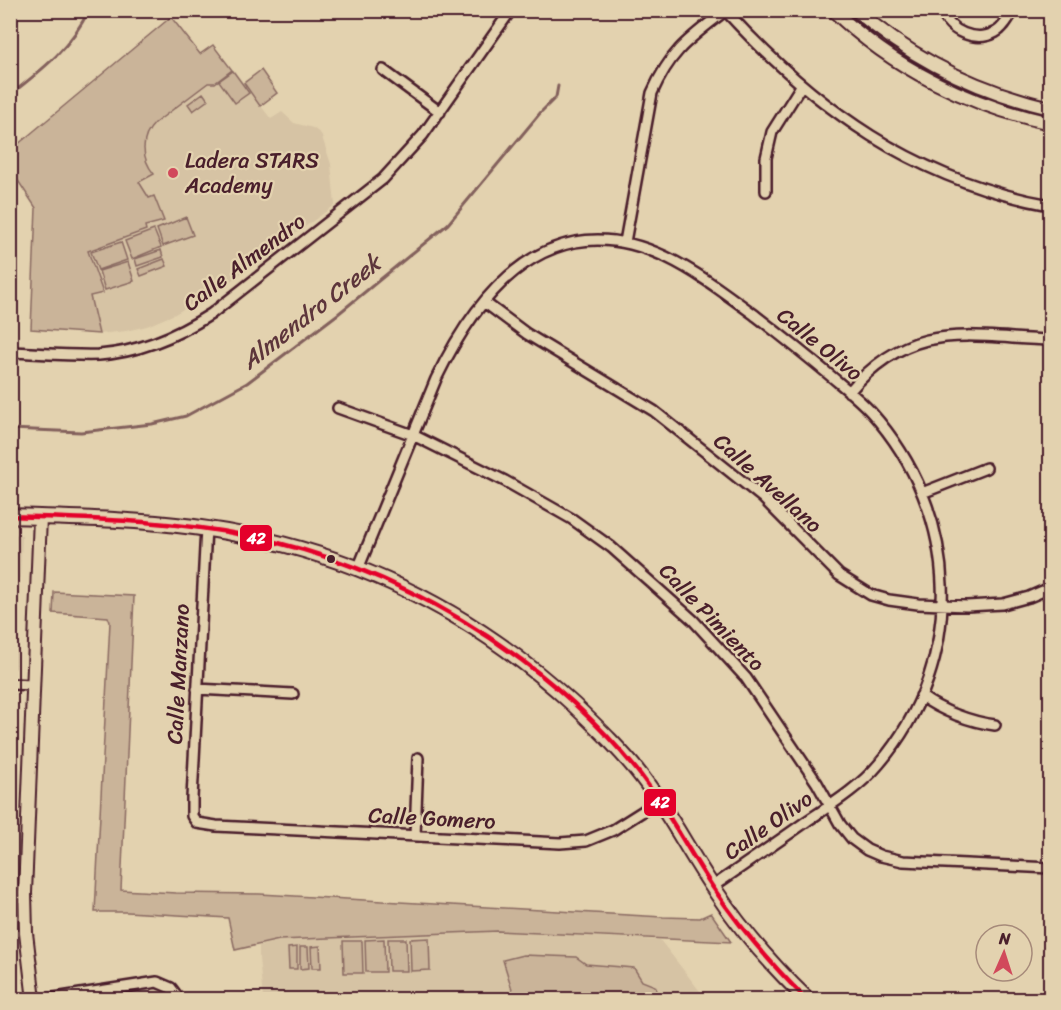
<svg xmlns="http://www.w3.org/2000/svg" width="1061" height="1010" font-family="Sriracha,sans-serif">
<rect width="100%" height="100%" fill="#e3d2af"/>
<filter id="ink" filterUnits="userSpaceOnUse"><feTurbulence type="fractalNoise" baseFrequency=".0167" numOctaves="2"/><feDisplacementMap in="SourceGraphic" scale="12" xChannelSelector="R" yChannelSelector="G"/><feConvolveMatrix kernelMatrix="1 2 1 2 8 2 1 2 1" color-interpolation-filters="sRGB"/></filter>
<g filter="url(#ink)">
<path fill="#d6c3a4" d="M171,17L200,54L213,45L243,82L261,70L277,93L261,106L271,119L282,112L294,123L313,128L321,134L331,164L335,205L229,282L175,314L147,326L126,331L99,334L31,329L36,208L11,170L10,150Z
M11,534L22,535L16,669L10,668Z
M498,931L660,940L706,999H263L259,958V946L279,940Z"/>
<path fill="#cab499" stroke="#8a6a62" stroke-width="1.5" d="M171,17L200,54L213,45L232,70L215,83H208L155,123C140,138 141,158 154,174L139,182L149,198L154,196L164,221L145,226L146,230L88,251L103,293L90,296L99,334L31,329L36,208L11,170V150Z
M261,70L277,93L260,106L244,83Z
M233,71L249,93L235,103L219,81Z
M203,93L208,100L193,111L188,104Z
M186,217L193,235L163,246L157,229Z
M154,230L161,247L132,259L125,241Z
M121,242L127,260L98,270L91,252Z
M161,250L163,257L137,266L135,259Z
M164,259L167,266L141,276L138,269Z
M128,262L134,281L105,290L99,271Z
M54,592L134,596L121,890L176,893L260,894L663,917L700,918L711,913L731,942L498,931L279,940L235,950L228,918L127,912H95L110,622L108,617L53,613Z
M429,938L430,970L411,971L410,939Z
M384,939L385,972H366L365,940Z
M388,939H406L407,971H389Z
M343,941H362L363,973H344Z
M320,946L321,968H312L311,947Z
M297,947V969H289L288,948Z
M300,947H308L309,968L300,969Z
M523,955L576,957L586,964L634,968L642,981L655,986L661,999H515L503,960Z"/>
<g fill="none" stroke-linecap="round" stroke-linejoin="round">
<path stroke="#83615c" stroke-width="3" d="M10,95C44,68 69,50 89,10
M10,429L81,432L152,424L186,416L247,383L338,314L448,224L541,112L556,97L558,86"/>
<defs>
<path id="minor" d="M725,10C815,109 916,181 1050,205
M942,10C948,32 976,43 996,32C1004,28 1009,17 1014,10
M383,70L440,112
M766,191V158L772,132L801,86
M625,242L652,93C671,50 689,39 725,11
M484,302L527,334L654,411L763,498L839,575L871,595L889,600L918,604L967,606L1003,604L1029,597L1050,588
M10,352C40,353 70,356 99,355C139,352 177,336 211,314L383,179L423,135L511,10
M849,392C911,319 966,337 1050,340
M338,408L413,435L505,481L572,519L611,547L693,620L746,678L817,783L840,824L852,839L867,850L881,856L903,861L1050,868
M922,493L986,468
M206,528L192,798V816L197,823L216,826L560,843L586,841L613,830L659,801
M358,569L436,379C464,321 508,255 575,242C644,229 704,278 756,316C782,336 807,356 832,377C845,388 859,399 871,412C961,512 968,660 879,764C860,787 831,805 807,821C776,843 744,865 712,887
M10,684L33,685
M197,689L293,694
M921,696C941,711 971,722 995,725
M415,836L418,758
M42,1000L157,982L171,988L180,1000"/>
<path id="tertiary" d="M833,10C892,68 970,106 1050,123
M856,10C912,59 978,91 1050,108
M34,1000L26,933L25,893L40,517"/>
<path id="secondary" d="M10,516C71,518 133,519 194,527C340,546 466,605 574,705C598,728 622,751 642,777C668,811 688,850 712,886C739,927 772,966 808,1000"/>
</defs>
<use href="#minor" stroke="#4a1f2b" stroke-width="14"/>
<use href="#tertiary" stroke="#4a1f2b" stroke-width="16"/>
<use href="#secondary" stroke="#4a1f2b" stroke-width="18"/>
<use href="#minor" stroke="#e3d2af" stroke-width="9"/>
<use href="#tertiary" stroke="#e3d2af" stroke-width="12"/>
<use href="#secondary" stroke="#e3d2af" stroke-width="14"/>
<defs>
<path id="bus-1" d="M10,516C90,519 170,520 248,536C396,566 540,652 636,769C665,805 686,847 712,886C739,927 772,965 807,1000"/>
</defs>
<use href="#bus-1" stroke="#e3d2af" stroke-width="9"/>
<use href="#bus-1" stroke="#e4002b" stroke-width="4.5"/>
</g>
</g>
<circle fill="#d1495b" stroke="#e3d2af" stroke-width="2" cx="173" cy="173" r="6"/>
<circle fill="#4a1f2b" stroke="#e3d2af" stroke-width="2" cx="331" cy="559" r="5"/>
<g text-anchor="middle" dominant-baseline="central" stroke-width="4.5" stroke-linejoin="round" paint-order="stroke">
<g font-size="22" fill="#4a1f2b" stroke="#e3d2af" text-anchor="start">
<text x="185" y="160">Ladera STARS<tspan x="185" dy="25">Academy</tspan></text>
</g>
<g font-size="22" fill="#4a1f2b" stroke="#e3d2af">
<text transform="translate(244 262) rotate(-37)">Calle Almendro</text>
<text transform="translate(820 344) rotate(39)">Calle Olivo</text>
<text transform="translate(768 483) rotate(42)">Calle Avellano</text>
<text transform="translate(712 617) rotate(46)">Calle Pimiento</text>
<text transform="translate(178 674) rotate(-87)">Calle Manzano</text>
<text transform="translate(432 818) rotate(3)">Calle Gomero</text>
<text transform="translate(768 825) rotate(-35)">Calle Olivo</text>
</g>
<g font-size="24" font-style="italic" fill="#5d353b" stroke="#e3d2af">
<text transform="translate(311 312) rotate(-38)">Almendro Creek</text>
</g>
</g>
<g stroke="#e3d2af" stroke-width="2">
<rect x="239" y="524" width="34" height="28" rx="6" fill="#e4002b"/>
<rect x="643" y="788" width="34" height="29" rx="6" fill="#e4002b"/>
</g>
<g font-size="16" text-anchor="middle" font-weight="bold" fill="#fff">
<text x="256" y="544">42</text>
<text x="660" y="808">42</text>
</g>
<rect width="1061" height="1010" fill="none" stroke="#e3d2af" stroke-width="36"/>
<rect x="18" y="18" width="1025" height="974" fill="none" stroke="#4a1f2b" stroke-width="2" filter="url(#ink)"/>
<g transform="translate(1004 953) rotate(3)"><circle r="28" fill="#e3d2af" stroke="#a68a7a" stroke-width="1.5"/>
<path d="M0-4.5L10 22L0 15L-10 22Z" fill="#d1495b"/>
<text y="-9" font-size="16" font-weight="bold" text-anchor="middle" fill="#4a1f2b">N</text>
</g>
</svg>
